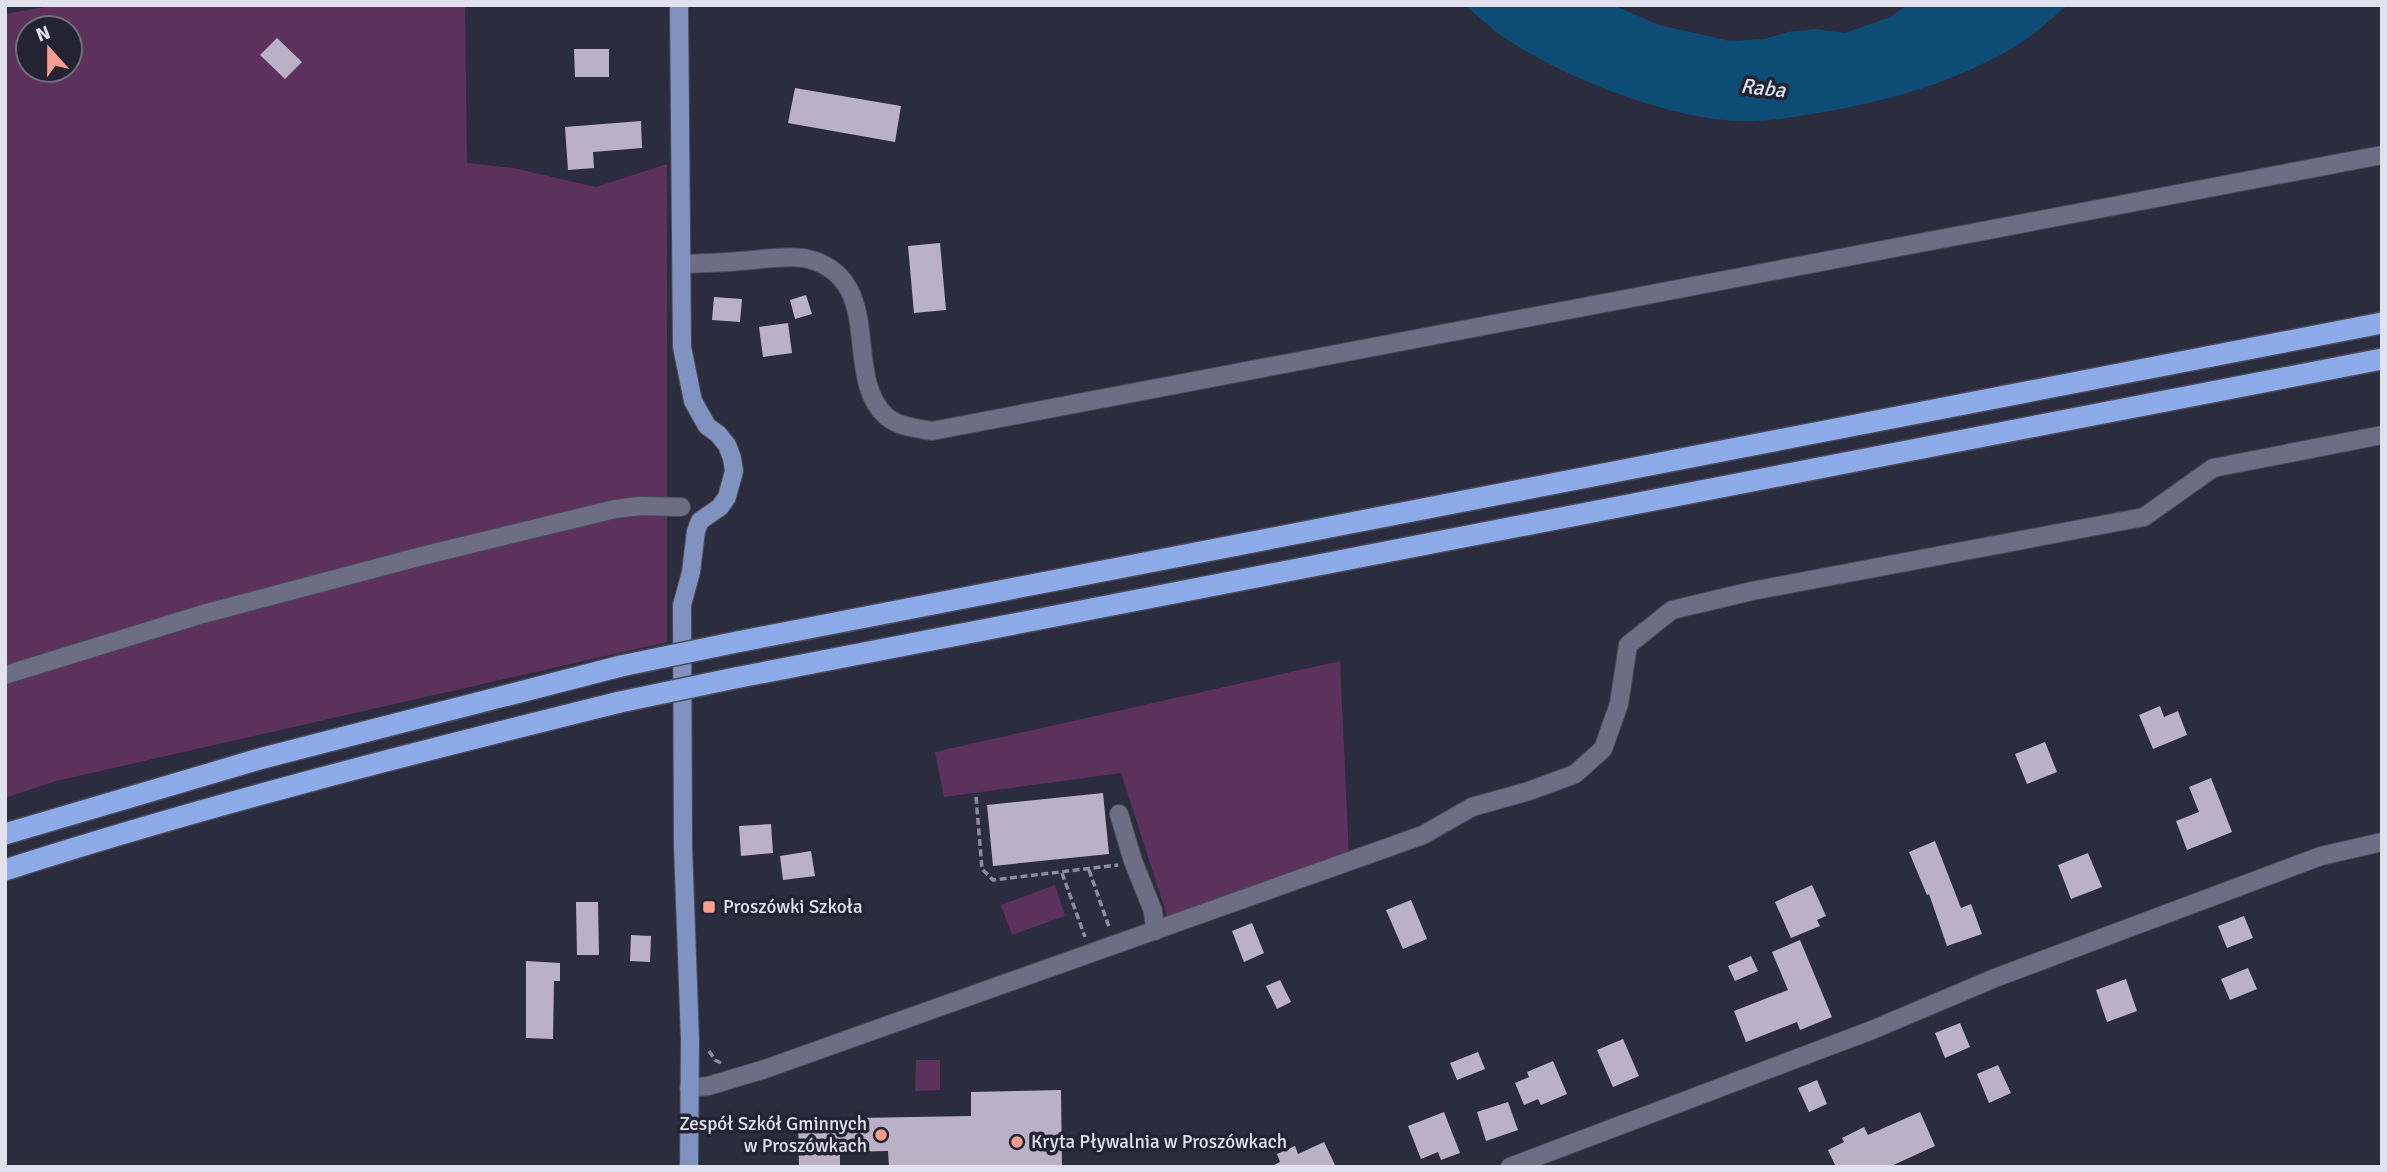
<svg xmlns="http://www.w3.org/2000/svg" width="2387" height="1172" font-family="Signika,sans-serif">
<rect width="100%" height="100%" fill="#2c2c3f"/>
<path fill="#5c315c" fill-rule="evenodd" d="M55,5H465L467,163L513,168L596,187L667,164V642L56,781L5,798V14ZM28,28H70V70H28Z
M1340,661L1349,856L1169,922L1121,773L944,797L935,752Z
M1055,885L1065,916L1012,935L1001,905Z
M916,1060H940V1090L915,1091Z"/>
<path fill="#0d4d75" d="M1465,5H1613L1659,25L1730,41L1764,39L1788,32L1816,29L1845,33L1888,18L1908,5H2068C2049,20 2030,39 2009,50C1949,84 1885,102 1818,113C1792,117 1766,122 1739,121C1666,118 1562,77 1502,36C1489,27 1477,15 1465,5Z"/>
<path fill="#bbb1c7" d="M277,38L302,62L285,79L260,55Z
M574,49H609V77H575Z
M795,88L901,106L895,142L788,123Z
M641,121L642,148L593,152L594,168L568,170L565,127Z
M940,243L946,310L914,313L908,246Z
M806,295L812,314L795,319L790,300Z
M714,297L742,299L740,322L712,320Z
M788,323L792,353L763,357L759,327Z
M2160,706L2164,717L2178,711L2187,735L2153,749L2139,715Z
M2045,742L2057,772L2027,784L2015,754Z
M2211,778L2232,832L2187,850L2176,821L2199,812L2189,787Z
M1103,793L1109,854L993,866L987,805Z
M771,824L773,853L741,856L739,826Z
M1935,841L1961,908L1971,904L1982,934L1947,946L1929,894L1927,895L1909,852Z
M811,851L815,876L783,880L780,856Z
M2088,853L2102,887L2071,899L2058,865Z
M1812,885L1826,916L1817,920L1820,926L1791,938L1775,902Z
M1411,900L1427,939L1403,949L1386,910Z
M576,902H598L599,955H577Z
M2244,916L2253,938L2227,948L2218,926Z
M1252,923L1264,953L1244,962L1232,931Z
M631,935L651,936L650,962L630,961Z
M1800,940L1832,1017L1800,1030L1797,1022L1746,1042L1734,1011L1788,990L1772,952Z
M1751,956L1758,971L1735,981L1728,966Z
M526,961L560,963V981H554L553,1039L526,1038Z
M2248,968L2257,989L2230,1000L2221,979Z
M2126,979L2137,1011L2107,1022L2096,990Z
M1280,980L1291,1002L1277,1009L1266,986Z
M1960,1023L1970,1047L1945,1058L1935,1033Z
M1623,1039L1639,1076L1613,1087L1597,1050Z
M1478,1052L1485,1069L1457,1080L1450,1063Z
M1553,1061L1567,1094L1541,1105L1538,1099L1524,1105L1515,1083L1529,1077L1527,1072Z
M1998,1065L2011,1093L1989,1103L1977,1074Z
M1817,1080L1827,1104L1809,1112L1798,1088Z
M1061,1090L1062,1167H889L888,1151L840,1152V1167H799L798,1119L971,1116V1092Z
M1508,1102L1518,1130L1486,1141L1477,1112Z
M1444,1112L1460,1153L1441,1160L1438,1152L1421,1159L1408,1126Z
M1920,1112L1935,1146L1889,1167H1836L1828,1150L1844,1142L1842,1138L1864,1127L1868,1135Z
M1324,1142L1336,1167H1270L1280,1162L1277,1154L1295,1146L1298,1154Z"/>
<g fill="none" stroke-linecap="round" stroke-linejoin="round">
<defs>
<path id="minor" d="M682,264C701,263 721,263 740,261C763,260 793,253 815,261C885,286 842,378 887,417C899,427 917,428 932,431L2382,155
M5,675L203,614L422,556L615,509L640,506L681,507
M1119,814L1133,861L1153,911L1155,931
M689,1088L708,1086L762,1070L1423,835L1472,807L1529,791L1575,774L1603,749L1619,704L1628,645L1672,610L1752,591L2144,517L2213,468L2382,435
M1510,1167L1872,1030L1995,978L2321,856L2382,842"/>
<path id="major" d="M679,5L682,347L693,401L707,426L718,434L727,445L732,458L734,471L727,497L720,507L700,521L696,531L691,572L682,605L683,846L690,1040L689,1167"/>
<path id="highway" d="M737,642L2382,323
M735,678L2382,359
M5,834L263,758L621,666
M5,870C207,805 414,753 620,702"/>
</defs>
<use href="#minor" stroke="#4a4a59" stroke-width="20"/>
<use href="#major" stroke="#4a4a59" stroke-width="20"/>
<use href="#highway" stroke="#4a4a59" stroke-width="24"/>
<path stroke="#8c8c9c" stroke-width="3.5" stroke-dasharray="7 3.5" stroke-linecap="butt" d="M976,797L982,869L993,880L1118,865
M1089,870L1109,927
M1062,873L1085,937
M709,1051L715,1060L723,1064"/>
<use href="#minor" stroke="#6d6e83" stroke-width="18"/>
<use href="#major" stroke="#8093c0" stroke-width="18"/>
<use href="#highway" stroke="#8cabe8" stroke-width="21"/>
<defs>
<path id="highway-bridge" d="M621,666L737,642
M620,702L735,678"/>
</defs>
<use href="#highway-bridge" stroke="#4a4a59" stroke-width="24" stroke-linecap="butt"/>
<use href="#highway-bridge" stroke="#8cabe8" stroke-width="21"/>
</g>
<g fill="#f59d8e" stroke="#232334" stroke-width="2.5">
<rect x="702" y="900" width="14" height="14" rx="3.5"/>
<circle cx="881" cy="1135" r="7"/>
<circle cx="1017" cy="1142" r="7"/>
</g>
<g text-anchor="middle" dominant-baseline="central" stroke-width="7" stroke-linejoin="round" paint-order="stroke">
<g font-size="19" fill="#e2e2ee" stroke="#232334" text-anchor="start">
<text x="723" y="907">Proszówki Szkoła</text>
<text x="867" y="1124" text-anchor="end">Zespół Szkół Gminnych<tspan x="867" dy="22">w Proszówkach</tspan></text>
<text x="1031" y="1142">Kryta Pływalnia w Proszówkach</text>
</g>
<g font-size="21" font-style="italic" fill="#d5e4f1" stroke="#232334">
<text transform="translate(1763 88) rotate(6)">Raba</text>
</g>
</g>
<rect width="2387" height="1172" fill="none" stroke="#e2e2ee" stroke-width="14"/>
<g transform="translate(49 49) rotate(339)"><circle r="33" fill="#232334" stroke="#6f6f7e" stroke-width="2"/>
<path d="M0-5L12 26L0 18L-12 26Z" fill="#f59d8e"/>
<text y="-10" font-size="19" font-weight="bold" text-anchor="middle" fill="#e2e2ee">N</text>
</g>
</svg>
